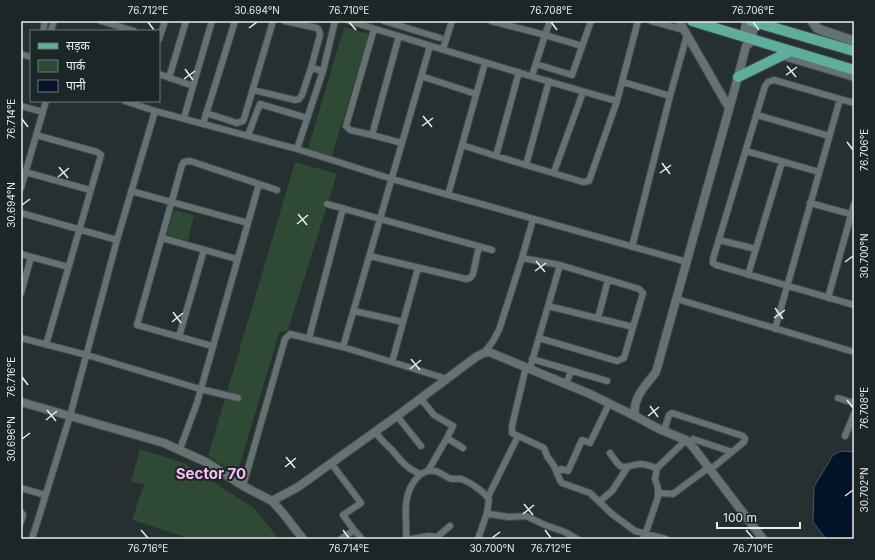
<svg xmlns="http://www.w3.org/2000/svg" width="875" height="560" font-family="Inter,'Noto Sans Devanagari',sans-serif">
<rect width="100%" height="100%" fill="#263031"/>
<path fill="#2e4934" d="M344,27L369,34L331,159L307,152Z
M295,162L337,174L288,330L279,333L237,474L208,456Z
M174,210L194,215L188,241L167,235Z
M140,449L184,463L254,508L279,539H184L185,537L132,520L144,484L131,482Z"/>
<path fill="#021229" stroke="#465464" d="M841,451L854,452V539H826L813,522L814,487L833,455Z"/>
<g fill="none" stroke-linecap="round" stroke-linejoin="round">
<defs>
<path id="minor" d="M101,21L134,31
M285,21L317,28L319,30L320,35L311,68L323,71
M349,21C438,48 527,76 617,101
M384,21L440,38
M491,21L545,35L550,21
M651,21L684,30
M374,29L346,126L350,130L372,135L402,143
M43,31L45,21
M51,31L54,21
M159,39L165,21
M443,49L452,21
M21,54L31,57
M787,58L854,78
M536,64L572,75L591,21
M159,74L193,86L184,118
M421,76L476,94
M532,76L545,35L582,46
M169,78L186,21
M623,82L670,96L687,35
M193,86L212,21
M253,90L295,100L299,99L302,95L311,68
M125,101L155,111L297,149L392,179L687,262
M854,103L774,80L768,82L765,86L713,259V263L716,265L854,305
M21,106L43,112
M206,113L237,123L243,121L244,119L273,21
M757,115L829,136
M203,124L235,21
M36,135L97,152L101,155L46,345
M248,135L260,104L307,118
M372,135L399,36
M462,145L496,156L583,182L589,181L617,101L638,21
M297,149L323,71L335,21
M746,151L819,172
M496,156L519,72
M526,165L549,81
M25,172L90,190
M554,172L583,92
M21,188L46,101
M131,191L248,223
M448,195L485,63
M810,203L854,215
M327,204L492,250
M21,213L117,240
M162,238L237,259
M719,240L756,249
M632,247L670,96
M21,254L68,267
M370,256L466,279L470,278L473,274L479,246
M522,258L560,265L639,289L643,293L624,358L617,361L539,338
M748,275L782,162
M21,293L31,257
M828,298L854,204
M677,299L854,352
M548,306L633,327
M354,311L403,322
M598,318L608,280
M775,329L840,99
M179,337L204,250
M21,338L87,355L200,389L238,398
M309,338L343,208
M212,346L137,325L182,165L184,162L190,161L277,190
M343,347L430,46
M484,353L493,341L499,330L522,258L533,219
M532,359L607,381
M392,362L418,268
M526,367L512,426V433L544,448L547,456L554,466L560,480L562,483L590,493L612,514L635,531L666,539
M530,368L560,265
M566,384L571,371
M838,398L854,403
M421,399L434,415L453,426L447,438L463,448
M397,416L421,446
M664,431L669,415L672,413L743,436L745,439L744,442L710,470
M375,432C380,439 386,444 392,450C402,462 406,468 420,474
M845,436L854,414
M693,439L732,452
M180,449L197,403L259,184
M610,453C624,474 621,466 641,464C647,464 652,467 657,468
M331,463L361,503L343,515L354,530L341,539
M428,471L447,438
M557,474L561,469L568,471L582,440L590,443L609,404
M243,486L285,339L290,334L343,347L447,379
M21,488L45,495
M658,493L673,494L708,468
M488,497L518,436
M599,502L612,491L627,468
M21,512L23,515L21,522
M354,530L362,539
M32,539L70,416L117,240L155,111
M406,539C407,527 405,516 406,505C407,490 417,468 435,471C440,472 444,476 449,478C453,480 457,478 461,479C470,482 483,491 489,499L487,513L489,514L509,517L526,516L545,525L565,532L577,539
M411,539L429,536L437,537L450,526
M478,539L487,513
M642,539L645,535L658,497V488L655,479L657,468L686,440"/>
<path id="tertiary" d="M679,21L729,108
M21,402L164,443L208,463L243,486L272,501L298,487L397,416L476,357L484,353L489,352L590,394L635,416L659,429L686,440L693,447L763,539
M635,416C632,398 646,385 656,372L738,77L746,46L749,44L751,38
M272,501L282,512L303,539"/>
<path id="secondary" d="M812,21L817,28L821,30L854,41
M744,36L747,21
M751,38L755,21"/>
<path id="primary" d="M692,21L854,70
M751,21L854,51
M738,77L791,51"/>
</defs>
<use href="#minor" stroke="#434b4c" stroke-width="8"/>
<use href="#tertiary" stroke="#434b4c" stroke-width="10"/>
<use href="#secondary" stroke="#434b4c" stroke-width="11"/>
<use href="#primary" stroke="#434b4c" stroke-width="12"/>
<use href="#minor" stroke="#667172" stroke-width="6"/>
<use href="#tertiary" stroke="#667172" stroke-width="8"/>
<use href="#secondary" stroke="#667172" stroke-width="9"/>
<use href="#primary" stroke="#5fad9d" stroke-width="10"/>
</g>
<path fill="none" stroke="#e6eded" stroke-width="1.5" d="M148,22L154,30M349,22L356,30M551,22L557,30M753,22L759,30M249,28L257,22M787,66L796,77M185,69L193,80M786,75L797,67M184,79L195,71M423,116L432,127M22,119L28,127M422,126L433,118M847,142L853,150M662,163L670,174M59,167L68,178M660,173L671,165M58,177L69,168M22,205L30,199M298,214L307,225M297,224L308,215M536,261L545,272M845,262L853,256M535,271L546,263M775,308L783,319M173,312L181,323M774,318L785,310M172,322L183,313M411,359L420,370M410,369L421,360M22,377L28,385M847,400L853,408M650,406L658,417M47,410L56,421M648,416L659,407M46,420L57,411M22,439L30,433M286,457L295,468M285,467L296,458M845,496L853,490M524,504L533,515M523,514L534,505M141,530L148,538M343,530L349,538M545,530L551,538M746,530L753,538M492,538L500,532"/>
<g text-anchor="middle" dominant-baseline="central" stroke-width="4" stroke-linejoin="round" paint-order="stroke">
<g font-size="15" font-weight="bold" fill="#fcbdf3" stroke="#1c2627">
<text x="211" y="473">Sector 70</text>
</g>
</g>
<rect width="875" height="560" fill="none" stroke="#1c2627" stroke-width="44"/>
<rect x="30" y="30" width="130" height="72" fill="#1c2627" stroke="#6d7676"/>
<rect x="38" y="43" width="20" height="6" fill="#5fad9d" stroke="#6d7676"/>
<text x="66" y="50" font-size="12" fill="#e6eded">सड़क</text>
<rect x="38" y="60" width="20" height="12" fill="#2e4934" stroke="#6d7676"/>
<text x="66" y="70" font-size="12" fill="#e6eded">पार्क</text>
<rect x="38" y="80" width="20" height="12" fill="#021229" stroke="#6d7676"/>
<text x="66" y="90" font-size="12" fill="#e6eded">पानी</text>
<path d="M717 522v6h83v-6" fill="none" stroke="#e6eded" stroke-width="2"/>
<text x="723" y="522" font-size="12" fill="#e6eded" stroke="#1c2627" stroke-width="3" paint-order="stroke">100 m</text>
<rect x="22" y="22" width="831" height="516" fill="none" stroke="#e6eded" stroke-width="1.5"/>
<g font-size="10" text-anchor="middle" fill="#e6eded">
<text x="148" y="14">76.712°E</text>
<text x="257" y="14">30.694°N</text>
<text x="349" y="14">76.710°E</text>
<text x="551" y="14">76.708°E</text>
<text x="753" y="14">76.706°E</text>
<text transform="translate(11 119) rotate(-90)" y="4">76.714°E</text>
<text transform="translate(864 150) rotate(-90)" y="4">76.706°E</text>
<text transform="translate(11 205) rotate(-90)" y="4">30.694°N</text>
<text transform="translate(864 256) rotate(-90)" y="4">30.700°N</text>
<text transform="translate(11 377) rotate(-90)" y="4">76.716°E</text>
<text transform="translate(864 408) rotate(-90)" y="4">76.708°E</text>
<text transform="translate(11 439) rotate(-90)" y="4">30.696°N</text>
<text transform="translate(864 490) rotate(-90)" y="4">30.702°N</text>
<text x="148" y="552">76.716°E</text>
<text x="349" y="552">76.714°E</text>
<text x="492" y="552">30.700°N</text>
<text x="551" y="552">76.712°E</text>
<text x="753" y="552">76.710°E</text>
</g>
</svg>
